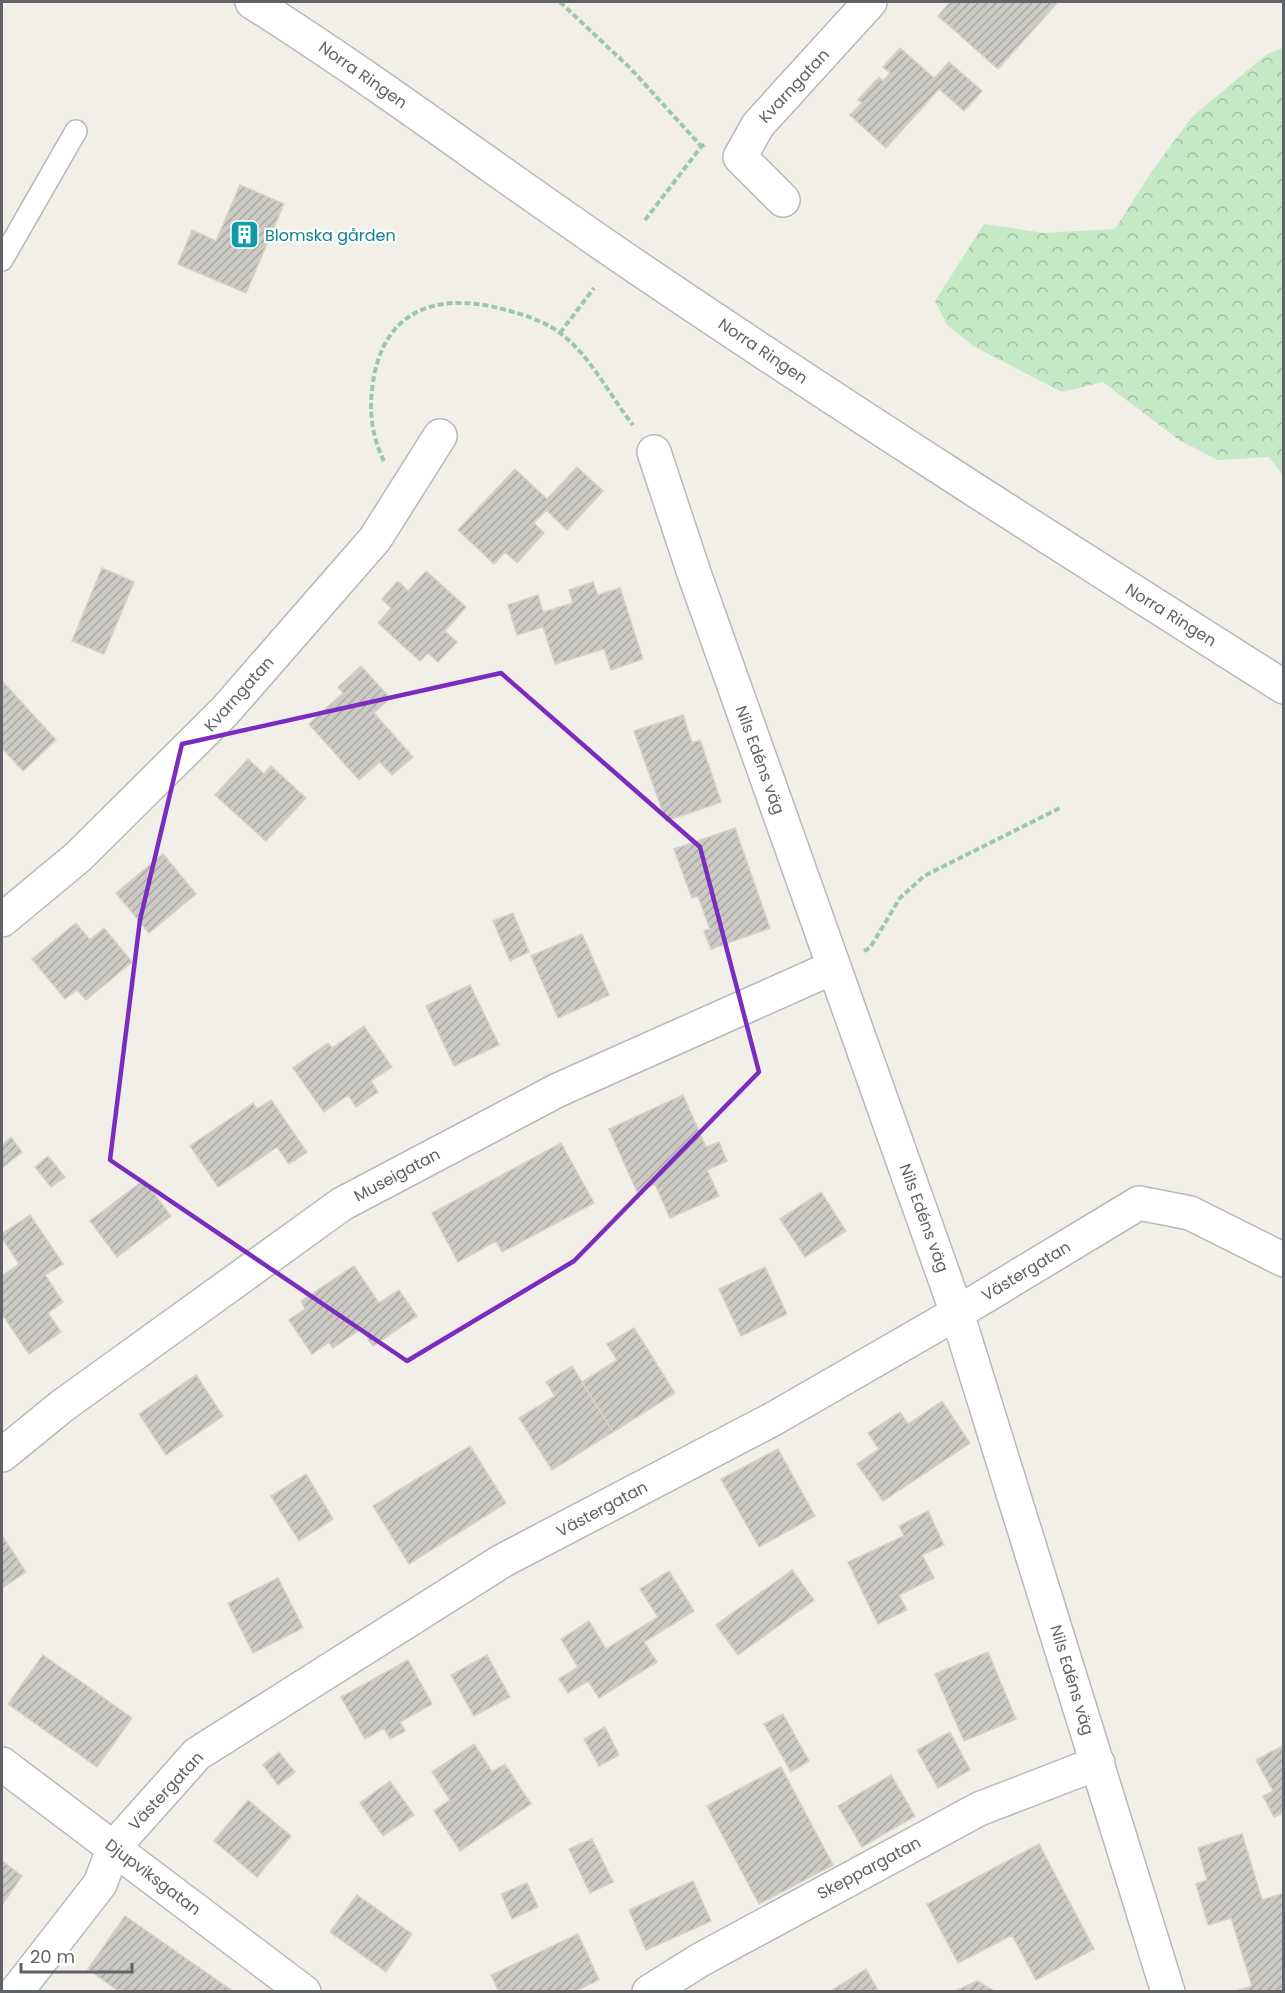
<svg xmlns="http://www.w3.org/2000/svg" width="1285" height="1993" font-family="Poppins,sans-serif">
<defs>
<pattern id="forest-crowns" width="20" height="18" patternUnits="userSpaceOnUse" patternTransform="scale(1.5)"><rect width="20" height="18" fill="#c5e8c5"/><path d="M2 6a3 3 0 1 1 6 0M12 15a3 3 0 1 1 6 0" fill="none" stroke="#a3c0a4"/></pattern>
<pattern id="building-hatch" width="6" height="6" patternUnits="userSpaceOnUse" patternTransform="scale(1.5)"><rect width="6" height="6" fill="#cccac5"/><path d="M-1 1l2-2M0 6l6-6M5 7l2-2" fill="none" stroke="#a9a8a4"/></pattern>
</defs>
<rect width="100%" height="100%" fill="#f1efe8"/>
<path fill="url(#forest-crowns)" d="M1283,48V476L1269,457L1218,460L1179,440L1103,382L1062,392L973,346L947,325L935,301L984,224L1044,233L1115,229L1152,171L1192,117L1267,54Z"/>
<path fill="url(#building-hatch)" stroke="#d6d1c6" stroke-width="1.5" d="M950,2H1058L998,69L938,16Z
M900,48L934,78L949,62L982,91L964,111L939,89L886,148L850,115L862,103L858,100L879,77L883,81L890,73L883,67Z
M240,185L284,204L246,293L178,264L192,230L216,241Z
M577,467L603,491L567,530L546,510L534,523L544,533L517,563L505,552L494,564L458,530L515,469L547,499Z
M102,568L134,582L104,654L72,641Z
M426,571L466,607L445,631L457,642L438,662L428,653L420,661L378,623L391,608L382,599L398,581L408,591Z
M593,582L598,595L620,588L643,659L611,670L604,649L555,664L543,627L517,635L508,605L538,595L543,612L573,603L569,590Z
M361,666L390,698L374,713L413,757L392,775L380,762L359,780L309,724L343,693L338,687Z
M3,682L56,740L23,771L2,748Z
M683,715L692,743L700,740L721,802L666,821L634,731Z
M248,759L264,774L271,766L306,798L266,841L215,795Z
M735,828L770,928L711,949L704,931L710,929L698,896L692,898L674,849Z
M163,854L196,894L149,933L116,893Z
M513,913L529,952L510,961L493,921Z
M76,923L90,940L104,928L132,962L86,1000L77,990L65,999L32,959Z
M582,934L609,995L558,1018L531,956Z
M470,985L499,1045L454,1066L426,1006Z
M364,1026L392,1067L371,1081L378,1092L356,1107L348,1095L324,1112L293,1068L328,1043L332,1048Z
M683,1095L706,1147L719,1142L727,1161L707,1170L719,1196L670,1218L655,1184L637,1192L609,1129Z
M271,1100L307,1152L289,1164L277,1147L218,1187L190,1146L253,1103L257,1109Z
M11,1137L22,1152L2,1168V1145Z
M561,1143L594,1203L502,1252L496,1241L458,1262L432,1213Z
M48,1156L65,1177L51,1187L35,1167Z
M144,1180L171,1216L117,1257L90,1221Z
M821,1192L846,1231L805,1257L780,1219Z
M30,1215L63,1264L45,1275L63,1302L48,1313L61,1332L29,1354L2,1314V1276L19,1264L2,1238V1234Z
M354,1266L379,1303L399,1290L417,1316L373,1346L361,1329L333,1348L329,1342L312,1354L289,1320L305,1309L301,1301Z
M765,1267L787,1314L741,1336L719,1289Z
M634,1328L675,1393L613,1432L582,1382L617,1360L607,1344Z
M572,1366L613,1432L552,1470L519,1418L555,1396L546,1382Z
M196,1375L223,1416L166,1455L139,1414Z
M942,1401L970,1443L883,1501L857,1464L879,1449L868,1433L900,1412L908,1424Z
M470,1446L506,1503L409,1564L373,1506Z
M778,1449L815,1516L759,1547L721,1479Z
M306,1474L333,1519L299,1541L271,1496Z
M928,1511L944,1545L922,1555L934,1578L899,1595L907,1610L878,1624L848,1562L904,1536L899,1526Z
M2,1535L26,1572L2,1588Z
M792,1570L814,1600L738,1655L716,1625Z
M669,1571L694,1611L644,1642L657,1662L599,1698L588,1681L568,1693L559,1679L578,1667L561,1639L589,1621L606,1649L658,1617L640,1589Z
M278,1578L303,1628L253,1653L228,1603Z
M988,1652L1016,1719L964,1741L935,1674Z
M43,1655L132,1718L97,1767L8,1704Z
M487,1655L510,1697L474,1716L451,1675Z
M408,1660L432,1704L400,1722L405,1731L390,1739L384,1728L365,1739L341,1697Z
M783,1714L809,1761L791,1772L764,1724Z
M605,1727L619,1755L599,1766L584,1739Z
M950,1732L970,1770L938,1788L917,1750Z
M474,1744L492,1772L505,1764L531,1804L460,1851L434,1811L450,1800L432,1772Z
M1284,1745V1812L1274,1817L1263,1796L1273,1791L1256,1760Z
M279,1752L295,1772L278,1785L263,1765Z
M781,1767L833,1865L759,1904L707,1806Z
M891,1775L915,1816L862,1847L838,1806Z
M390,1781L414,1815L383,1836L360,1803Z
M248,1800L291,1836L257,1877L214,1841Z
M1242,1834L1262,1900L1284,1893V1992H1233L1252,1986L1231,1918L1208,1925L1196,1884L1207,1880L1198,1848Z
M592,1839L613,1882L590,1893L569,1849Z
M1039,1844L1094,1949L1036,1980L1012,1935L958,1963L927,1904Z
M2,1861L22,1876L2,1905Z
M693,1881L711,1921L646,1950L629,1910Z
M527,1883L538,1907L512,1919L501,1894Z
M357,1895L412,1934L386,1972L330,1932Z
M125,1916L234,1992H120L88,1969Z
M578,1934L599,1980L573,1992H499L491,1975Z
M866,1969L879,1992H829Z
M977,1981L996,1992H955V1991Z"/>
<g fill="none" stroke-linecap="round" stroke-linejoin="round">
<defs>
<path id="service" d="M2,260L76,131"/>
<path id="minor" d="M783,200L740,157L758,125L870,2
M654,452L694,573L957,1313L1168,1992
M2,920L78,857L225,711L375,539L440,436
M2,1455L62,1406L342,1204L558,1090L834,967
M2,1764L304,1992
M16,1992L100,1884L114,1847L197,1754L502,1561L773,1419L957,1313L1139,1203L1190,1213L1284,1260
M649,1992L700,1960L979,1809L1098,1763"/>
<path id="tertiary" d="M252,2C385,86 510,182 641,270C852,413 1068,550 1284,687"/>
</defs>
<use href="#service" stroke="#b5b8bc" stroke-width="24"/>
<use href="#minor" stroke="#b5b8bc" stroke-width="36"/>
<use href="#tertiary" stroke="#b5b8bc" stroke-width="36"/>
<path stroke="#9cc7a9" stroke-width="4" stroke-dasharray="6 3" stroke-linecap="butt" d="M560,2L630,68L702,147
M645,220L701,147L706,143
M560,333L594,288
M384,461C373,440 369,413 372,390C380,311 435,290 506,310C525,315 544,321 560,333C590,355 610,396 633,425
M864,951L870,948L900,898L924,876L1060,808"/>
<use href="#service" stroke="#fff" stroke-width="21"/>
<use href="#minor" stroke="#fff" stroke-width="33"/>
<use href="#tertiary" stroke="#fff" stroke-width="33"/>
</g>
<path fill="none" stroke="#7b2cbf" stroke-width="4.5" stroke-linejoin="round" d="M501,673L700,847L759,1072L574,1261L407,1361L110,1160L140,920L182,744Z"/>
<defs>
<symbol id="building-square" viewBox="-11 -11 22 22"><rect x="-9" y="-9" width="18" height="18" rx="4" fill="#0f9aa8" stroke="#fff"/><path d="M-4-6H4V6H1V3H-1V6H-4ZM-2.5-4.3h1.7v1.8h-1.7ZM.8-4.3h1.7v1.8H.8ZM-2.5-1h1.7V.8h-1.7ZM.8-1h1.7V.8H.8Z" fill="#fff"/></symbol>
</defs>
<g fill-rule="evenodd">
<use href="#building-square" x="228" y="218" width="33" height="33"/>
</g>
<g text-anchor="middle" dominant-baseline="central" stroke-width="4.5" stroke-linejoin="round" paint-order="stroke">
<g font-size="16" fill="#5f6368" stroke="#fff">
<text transform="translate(363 75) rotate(35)">Norra Ringen</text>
<text transform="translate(794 86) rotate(-47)">Kvarngatan</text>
<text transform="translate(763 351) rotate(34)">Norra Ringen</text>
<text transform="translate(1171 615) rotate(32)">Norra Ringen</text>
<text transform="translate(239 694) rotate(-48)">Kvarngatan</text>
<text transform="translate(760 760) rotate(70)">Nils Edéns väg</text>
<text transform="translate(397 1175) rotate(-28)">Museigatan</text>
<text transform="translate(924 1218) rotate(70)">Nils Edéns väg</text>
<text transform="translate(1026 1271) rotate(-31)">Västergatan</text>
<text transform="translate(602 1509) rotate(-28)">Västergatan</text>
<text transform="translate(1072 1680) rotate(73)">Nils Edéns väg</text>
<text transform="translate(166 1791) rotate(-47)">Västergatan</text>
<text transform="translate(869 1868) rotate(-28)">Skeppargatan</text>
<text transform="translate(153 1877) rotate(37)">Djupviksgatan</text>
</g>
<g font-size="16" fill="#0d838f" stroke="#fff" text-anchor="start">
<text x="265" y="235">Blomska gården</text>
</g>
</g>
<rect width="1285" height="1993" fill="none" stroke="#5f6368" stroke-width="6"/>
<path d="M21 1963v9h111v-9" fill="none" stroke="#5f6368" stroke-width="3"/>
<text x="30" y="1963" font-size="18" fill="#5f6368" stroke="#ffffff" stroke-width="4.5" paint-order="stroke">20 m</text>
</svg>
